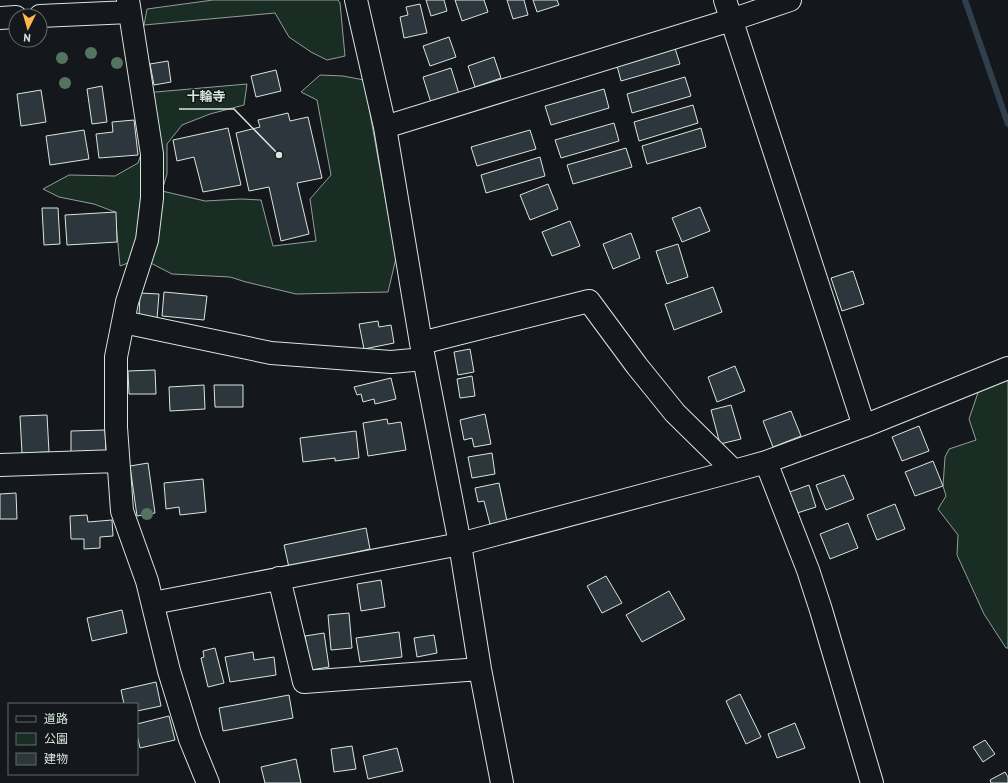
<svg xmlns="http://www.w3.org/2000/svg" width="1008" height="783" font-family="'PT Sans','Noto Sans JP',sans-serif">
<rect width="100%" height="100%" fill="#14181c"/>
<path fill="#1a2d24" stroke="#939e99" d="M213,0H338L340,3L345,56L327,60L311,52L289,37L275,13L144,25L147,9Z
M320,75L343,76L364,80L396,258L388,292L296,294L246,282L230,277L172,274L141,258L120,266L115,212L94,204L59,197L43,189L69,175L115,176L138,163L148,133L133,94L247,84L244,105L210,114L182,125L167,144V174L162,191L205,201L241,199L261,200L273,246L316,241L310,199L331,175L317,100L301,92Z
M983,378H1008V648H1006L984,614L957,555L958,535L938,509L946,496L943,486L945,457L949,449L976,440L969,419Z"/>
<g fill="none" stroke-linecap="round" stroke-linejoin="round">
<path stroke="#2f3f4d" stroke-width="6" d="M965,0L1008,124"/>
</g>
<path fill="#2c363c" stroke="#d8e6dc" d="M426,0H444L447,11L431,16Z
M455,0H484L488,12L462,21Z
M507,0H524L528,15L513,19Z
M533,0H557L559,5L537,12Z
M420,4L427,33L404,38L400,17L408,15L406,7Z
M449,37L456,57L430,66L423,46Z
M674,45L680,64L621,81L616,62Z
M494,57L501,78L475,87L468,66Z
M168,61L171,82L154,85L150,64Z
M451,68L459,94L431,103L423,77Z
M276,70L281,91L256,97L251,76Z
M685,77L691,96L632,113L627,94Z
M102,86L107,122L92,124L87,89Z
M604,89L609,108L551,125L545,106Z
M41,90L46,122L21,126L17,94Z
M693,105L698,123L639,141L634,122Z
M288,113L290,121L308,117L322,178L297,183L309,234L281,241L269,187L249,191L236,133L260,127L258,120Z
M134,120L138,155L99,158L96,134L113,132L112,122Z
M614,123L619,141L561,158L555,140Z
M228,128L241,185L203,192L194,157L177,161L173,140Z
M701,128L706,147L647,164L642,146Z
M84,130L89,159L50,165L46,136Z
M530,130L536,149L477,166L471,147Z
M626,148L632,167L573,184L567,165Z
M540,157L545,176L486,193L481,175Z
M548,184L558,209L530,220L520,195Z
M700,207L710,231L682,242L672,218Z
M42,208H58L60,244L44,245Z
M116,212L117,242L67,245L65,215Z
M570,221L580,246L552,256L542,232Z
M631,233L640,258L613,269L603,244Z
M678,244L688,277L667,284L656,251Z
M853,271L864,304L842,311L831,278Z
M713,287L722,312L674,330L665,304Z
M164,292L207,296L204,320L162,316Z
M140,293L159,294L157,319L139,318Z
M378,321L379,327L391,325L394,343L364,349L359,324Z
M470,349L474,372L458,375L454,352Z
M735,366L745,391L717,402L708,377Z
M155,370L156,394H129L128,371Z
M472,376L475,396L460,398L457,379Z
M391,378L396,399L375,404L374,399L363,402L361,394L357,395L354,387Z
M204,385L205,409L170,411L169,387Z
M214,385H243V407H215Z
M731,405L741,439L720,444L711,410Z
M791,411L801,436L773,447L763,421Z
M485,414L491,444L474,447L472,438L464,440L460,420Z
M47,415L49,452L22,453L20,416Z
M387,419L388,424L401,422L406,450L368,456L363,423Z
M919,426L929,451L902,461L892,437Z
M105,430L106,452L71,453V431Z
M356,431L359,458L335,461V458L303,462L300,438Z
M492,453L495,474L472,478L468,457Z
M933,461L943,486L915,496L905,472Z
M148,463L155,513L137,516L130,466Z
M844,475L854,499L826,510L816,485Z
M203,479L206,512L180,515L179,507L166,509L164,483Z
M499,483L507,521L490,524L484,501L478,502L475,488Z
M809,485L816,507L794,514L787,493Z
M16,493L17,519H0V494Z
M895,504L905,529L877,540L867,515Z
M87,515L88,522L112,520L113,536L100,537V548L84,549V539H71L70,516Z
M848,523L858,548L830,559L820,534Z
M366,528L370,549L344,555L345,560L290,572L284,545Z
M606,576L622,603L602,613L587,586Z
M381,580L385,607L361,611L357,584Z
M669,591L685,619L642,642L626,615Z
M122,610L127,633L92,641L87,618Z
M349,613L352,648L331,650L328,615Z
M399,632L402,657L360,662L356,638Z
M324,633L329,667L311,670L305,636Z
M434,635L437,653L417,657L414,638Z
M215,648L224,683L208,687L201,658L204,657L203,651Z
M253,652L254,660L274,657L276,675L230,682L225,657Z
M156,682L161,706L137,711V704H124L121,690Z
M740,694L761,737L746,744L726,701Z
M289,695L293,718L223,731L219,708Z
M169,716L175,740L140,748L137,735V724Z
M795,723L805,748L777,758L768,734Z
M985,740L995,754L983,762L973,747Z
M352,746L356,769L334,772L331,749Z
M397,748L403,771L368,779L363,756Z
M296,759L301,783H265L261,767Z
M1005,772L1008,777V783H991L990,780Z"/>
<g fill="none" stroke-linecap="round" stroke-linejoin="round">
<defs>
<path id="minor" d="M128,0L152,154V198L147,240L127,302L116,357V427L122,511L147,581L169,671L190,739L208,783
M356,0L385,127L421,343L460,544L480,669L502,783
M725,0L864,426
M40,16L130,12
M0,18L16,17
M385,127L731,20L790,0
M123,322L271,353L391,362L424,359
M421,343L589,301L637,366L675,413L734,471
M766,462L808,570L821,610L872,783
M0,465L118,461
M279,578L304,682L480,669
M153,603L460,544L734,471L766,462L864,426L1008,368"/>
</defs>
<use href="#minor" stroke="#d8e6dc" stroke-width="24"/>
<use href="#minor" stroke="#14181c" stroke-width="22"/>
</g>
<g fill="#55745f">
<circle cx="91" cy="53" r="6"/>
<circle cx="62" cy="58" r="6"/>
<circle cx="117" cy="63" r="6"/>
<circle cx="65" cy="83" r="6"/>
<circle cx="147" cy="514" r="6"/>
</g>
<path fill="none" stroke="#d8e6dc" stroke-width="1.5" d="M279 155L234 109H179"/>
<circle fill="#d8e6dc" stroke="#14181c" stroke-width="1.5" cx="279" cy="155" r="4"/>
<g font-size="13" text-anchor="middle" font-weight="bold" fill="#d8e6dc" stroke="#14181c" stroke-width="3" stroke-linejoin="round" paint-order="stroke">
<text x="206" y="101">十輪寺</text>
</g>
<rect x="8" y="703" width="130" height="72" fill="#14181c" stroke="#626a69"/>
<rect x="16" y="716" width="20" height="6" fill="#14181c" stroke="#626a69"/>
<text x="44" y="723" font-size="12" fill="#d8e6dc">道路</text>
<rect x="16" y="733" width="20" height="12" fill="#1a2d24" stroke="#626a69"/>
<text x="44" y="743" font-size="12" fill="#d8e6dc">公園</text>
<rect x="16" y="753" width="20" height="12" fill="#2c363c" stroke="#626a69"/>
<text x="44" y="763" font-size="12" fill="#d8e6dc">建物</text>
<g transform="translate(28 28) rotate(185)"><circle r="19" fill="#14181c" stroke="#626a69"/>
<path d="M0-3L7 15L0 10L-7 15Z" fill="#ffb74d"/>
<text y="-6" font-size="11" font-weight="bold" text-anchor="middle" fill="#d8e6dc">N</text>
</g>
</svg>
